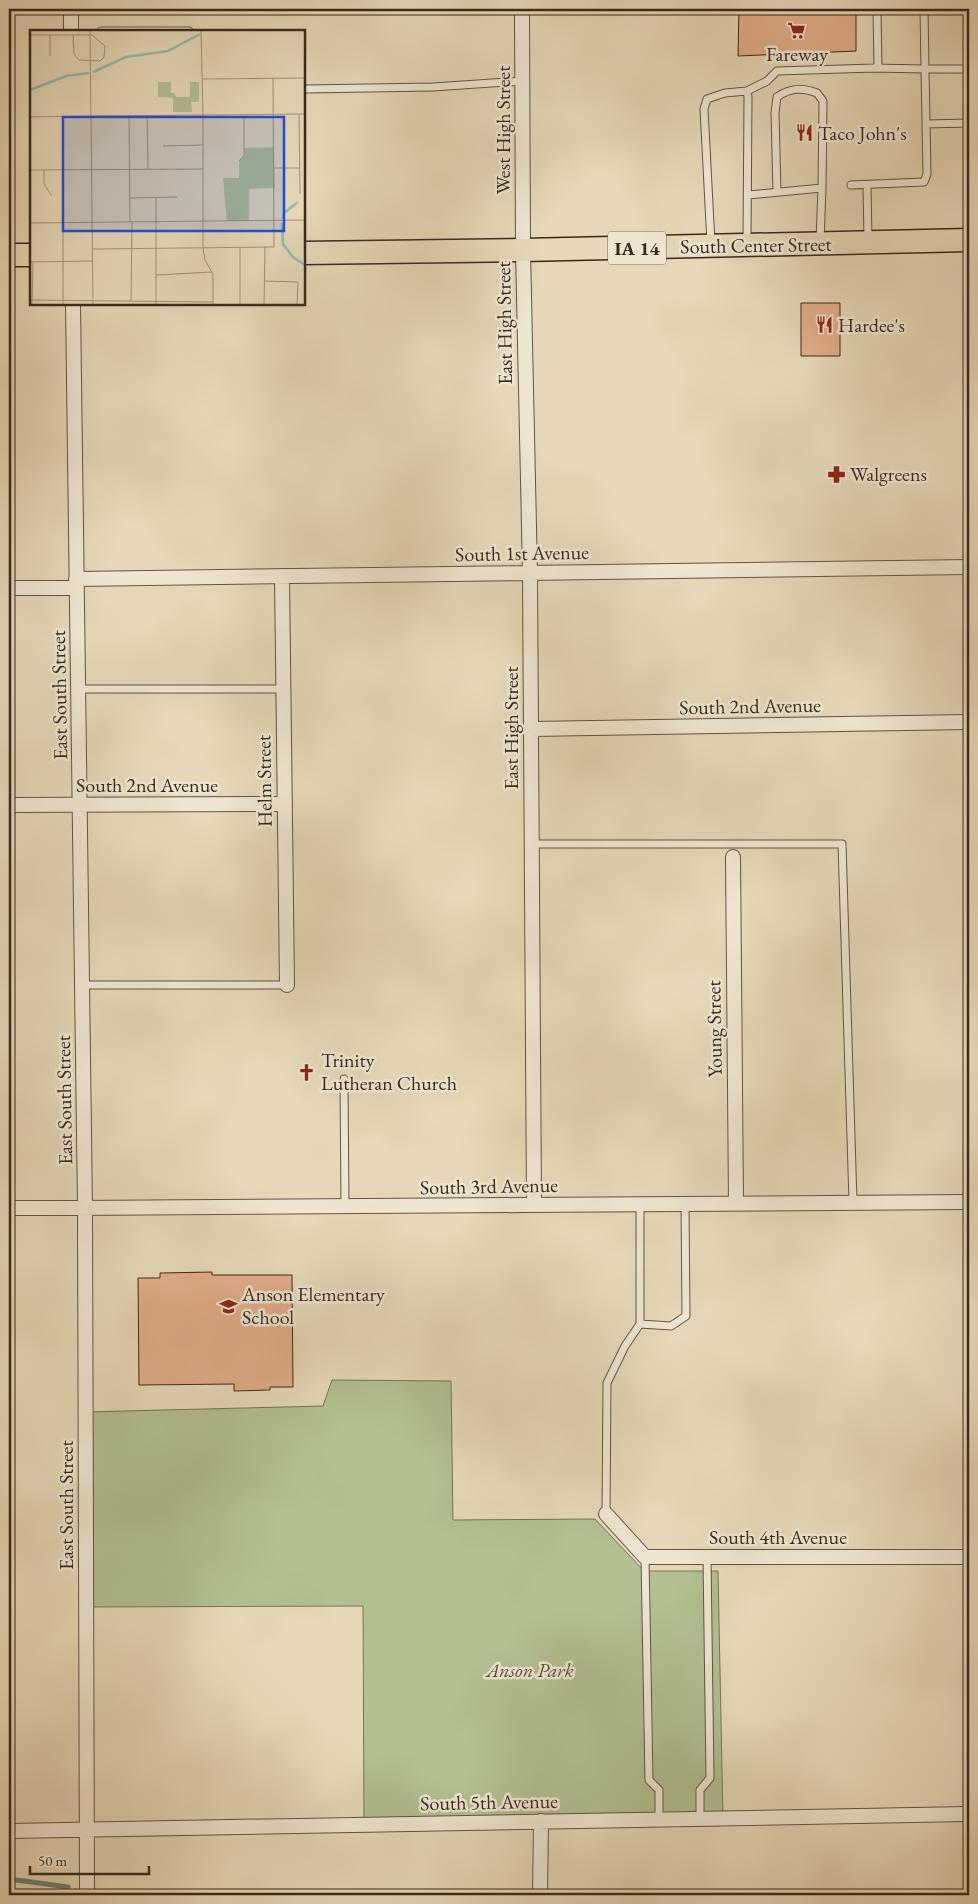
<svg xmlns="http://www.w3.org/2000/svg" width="978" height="1904" font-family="'EB Garamond',serif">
<rect width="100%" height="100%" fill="#e5d7b7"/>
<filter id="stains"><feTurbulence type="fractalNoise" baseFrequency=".004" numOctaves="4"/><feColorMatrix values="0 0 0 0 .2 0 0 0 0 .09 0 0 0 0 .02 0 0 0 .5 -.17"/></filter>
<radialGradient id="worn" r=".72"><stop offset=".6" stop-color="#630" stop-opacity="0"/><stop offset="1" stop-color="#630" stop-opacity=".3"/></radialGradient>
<path fill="#b1bf91" stroke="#747456" d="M332,1380L451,1381L453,1520L595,1519L644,1571H718L723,1819L364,1824L363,1606L86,1607V1412L323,1406Z"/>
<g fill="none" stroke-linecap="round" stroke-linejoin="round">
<path stroke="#708073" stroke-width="5" d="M9,1879L68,1887
M111,1894L119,1895"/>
</g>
<path fill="#e1ac8a" stroke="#372a1c" d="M739,9H856V51L738,56Z
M801,303H840V356H801Z
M212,1272V1275H292L293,1387H270V1390L234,1391V1384L139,1385L138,1278H160V1273Z"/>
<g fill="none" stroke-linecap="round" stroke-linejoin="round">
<defs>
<path id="service" d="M877,9L878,68
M924,9L925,69H969
M101,31H189
M304,89L433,87L522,81
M747,91L767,81L777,71L874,68L925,69L927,174L924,182L851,185
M926,124L969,123
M867,185L868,239
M777,192L775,113L777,97C790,88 802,87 817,93L823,101L822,188
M748,195L822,188L820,241
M711,243L704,109L707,99L725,93L747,91L748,97L747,241
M78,689H283
M531,844H842L853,1202
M83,985H287
M344,1079L345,1208
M640,1324L671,1326L686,1316L685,1203
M606,1514L607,1383L625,1346L640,1324V1203
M645,1557L649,1780L659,1790V1820
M700,1819V1790L710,1778L707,1557"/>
<path id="minor" d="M71,9V31
M522,9L523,250L530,573L534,1205
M73,304L85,1208L87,1895
M282,576L287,985
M76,579L969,567
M9,588H76
M531,729L969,722
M9,805L285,804
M733,857L736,1202
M9,1208C329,1209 649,1202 969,1202
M606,1514L645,1557H969
M9,1831L969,1814
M540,1895L541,1821"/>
<path id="primary" d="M304,253L523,250L969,240
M9,255H31"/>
</defs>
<use href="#service" stroke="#625543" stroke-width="9"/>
<use href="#minor" stroke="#625543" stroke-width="16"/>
<use href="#primary" stroke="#372a1c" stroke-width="25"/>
<use href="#service" stroke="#eee5d0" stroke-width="7"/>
<use href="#minor" stroke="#eee5d0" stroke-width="14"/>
<use href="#primary" stroke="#e5d7b7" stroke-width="22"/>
</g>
<defs>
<symbol id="supermarket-bare" viewBox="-9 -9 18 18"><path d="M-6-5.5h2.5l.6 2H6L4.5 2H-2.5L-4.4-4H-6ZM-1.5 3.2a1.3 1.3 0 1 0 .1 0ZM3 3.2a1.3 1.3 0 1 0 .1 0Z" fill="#8f2418" stroke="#eee5d0" stroke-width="2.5" paint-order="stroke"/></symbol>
<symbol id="restaurant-bare" viewBox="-9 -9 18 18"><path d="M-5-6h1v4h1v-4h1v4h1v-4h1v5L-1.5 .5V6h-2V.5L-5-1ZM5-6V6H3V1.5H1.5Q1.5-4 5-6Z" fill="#8f2418" stroke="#eee5d0" stroke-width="2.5" paint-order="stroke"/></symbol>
<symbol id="pharmacy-bare" viewBox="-9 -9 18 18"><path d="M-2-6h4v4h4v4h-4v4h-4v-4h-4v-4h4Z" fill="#8f2418" stroke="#eee5d0" stroke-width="2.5" paint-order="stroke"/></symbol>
<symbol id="church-bare" viewBox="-9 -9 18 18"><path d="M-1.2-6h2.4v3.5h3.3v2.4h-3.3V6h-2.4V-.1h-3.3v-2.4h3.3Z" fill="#8f2418" stroke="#eee5d0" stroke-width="2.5" paint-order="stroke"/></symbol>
<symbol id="school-bare" viewBox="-9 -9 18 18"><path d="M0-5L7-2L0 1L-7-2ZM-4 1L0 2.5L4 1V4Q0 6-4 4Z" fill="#8f2418" stroke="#eee5d0" stroke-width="2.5" paint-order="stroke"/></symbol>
</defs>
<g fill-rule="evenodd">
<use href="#supermarket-bare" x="784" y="18" width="25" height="25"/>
<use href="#restaurant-bare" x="792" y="120" width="25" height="25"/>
<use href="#restaurant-bare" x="812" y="312" width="25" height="25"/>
<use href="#pharmacy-bare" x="824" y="462" width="25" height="25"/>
<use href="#church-bare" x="294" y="1060" width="25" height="25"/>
<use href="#school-bare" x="216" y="1294" width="25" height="25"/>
</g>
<g text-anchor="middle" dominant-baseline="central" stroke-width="5" stroke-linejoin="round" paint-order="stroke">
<rect fill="#eee5d0" stroke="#6e6252" stroke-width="1" x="608" y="231.5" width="58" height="33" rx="4"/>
<g font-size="19" font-weight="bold" fill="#372a1c">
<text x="637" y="248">IA 14</text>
</g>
<g font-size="20" fill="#372a1c" stroke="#eee5d0" text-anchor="start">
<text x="797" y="54" text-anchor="middle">Fareway</text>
<text x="818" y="133">Taco John's</text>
<text x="838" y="325">Hardee's</text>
<text x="850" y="474">Walgreens</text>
<text x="321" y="1060">Trinity<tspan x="321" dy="23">Lutheran Church</tspan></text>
<text x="242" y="1294">Anson Elementary<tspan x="242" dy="23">School</tspan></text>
</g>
<g font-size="20" fill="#372a1c" stroke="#eee5d0">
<text transform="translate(503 130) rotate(-90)">West High Street</text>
<text transform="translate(756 245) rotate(-1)">South Center Street</text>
<text transform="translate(504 323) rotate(-91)">East High Street</text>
<text transform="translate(522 553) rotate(-1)">South 1st Avenue</text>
<text transform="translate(59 695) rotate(-91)">East South Street</text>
<text transform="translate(750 706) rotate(-1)">South 2nd Avenue</text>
<text transform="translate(511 728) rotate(-90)">East High Street</text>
<text transform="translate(264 781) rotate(-91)">Helm Street</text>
<text x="147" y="785">South 2nd Avenue</text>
<text transform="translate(714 1029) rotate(-91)">Young Street</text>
<text transform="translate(64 1100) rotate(-91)">East South Street</text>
<text transform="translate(489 1186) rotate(-1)">South 3rd Avenue</text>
<text transform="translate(66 1505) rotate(-90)">East South Street</text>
<text x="778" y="1537">South 4th Avenue</text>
<text transform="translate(489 1802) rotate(-1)">South 5th Avenue</text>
</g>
<g font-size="20" font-style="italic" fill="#564f39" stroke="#eee5d0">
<text x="530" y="1670">Anson Park</text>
</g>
</g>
<g transform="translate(30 30)">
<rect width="275" height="275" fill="#e5d7b7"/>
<path d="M128,52H141V63H145L146,67H160V52H169V72H161L162,82H143V68L128,67ZM244,117L245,158L219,159V191H197L193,148H209V132L215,126V118Z" fill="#b1bf91"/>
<path fill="none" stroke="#96baad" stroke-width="2.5" d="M63,42L96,27L138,21L170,4M0,60L36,46L59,43M253,188L254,183L268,172M252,193L253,214L263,227L275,235"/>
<path fill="none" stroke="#9f9279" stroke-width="1" d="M60,0L63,275M0,5H62L75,16L74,27L70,31L49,30L44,24L43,5M20,5V26M172,49L275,48M269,84L270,164M61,86L173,85L171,0M99,86L100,192M117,86L118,139M0,87L61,86M133,116L173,115M209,131L214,126V85M244,138H270M0,140L173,139M14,140V154L22,166M100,168L147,167M126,168V275M33,192V275M0,193L275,190M210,217V275M63,219L244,217L243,48M0,232L63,231M126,245L182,242M234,251L268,252L267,275M0,270L183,272M101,271L102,192M2,275L3,232M183,275V244L175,230L173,218V85L275,84M234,275L235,217"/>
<path fill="#1d4ed8" fill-opacity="0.15" stroke="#1d4ed8" stroke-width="2.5" d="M33,87H254V201H33Z"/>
<rect width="275" height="275" fill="none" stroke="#372a1c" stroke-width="2.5"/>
</g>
<rect width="978" height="1904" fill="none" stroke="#e5d7b7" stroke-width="30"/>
<rect x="10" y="10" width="958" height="1884" fill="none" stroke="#372a1c" stroke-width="2.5"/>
<rect x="15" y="15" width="948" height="1874" fill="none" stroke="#372a1c"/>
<path d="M30 1866v8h119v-8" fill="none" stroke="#372a1c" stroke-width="2.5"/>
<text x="38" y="1866" font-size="15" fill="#372a1c" stroke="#eee5d0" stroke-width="4" paint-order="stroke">50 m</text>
<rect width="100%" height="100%" filter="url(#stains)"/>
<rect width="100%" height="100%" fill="url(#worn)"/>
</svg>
